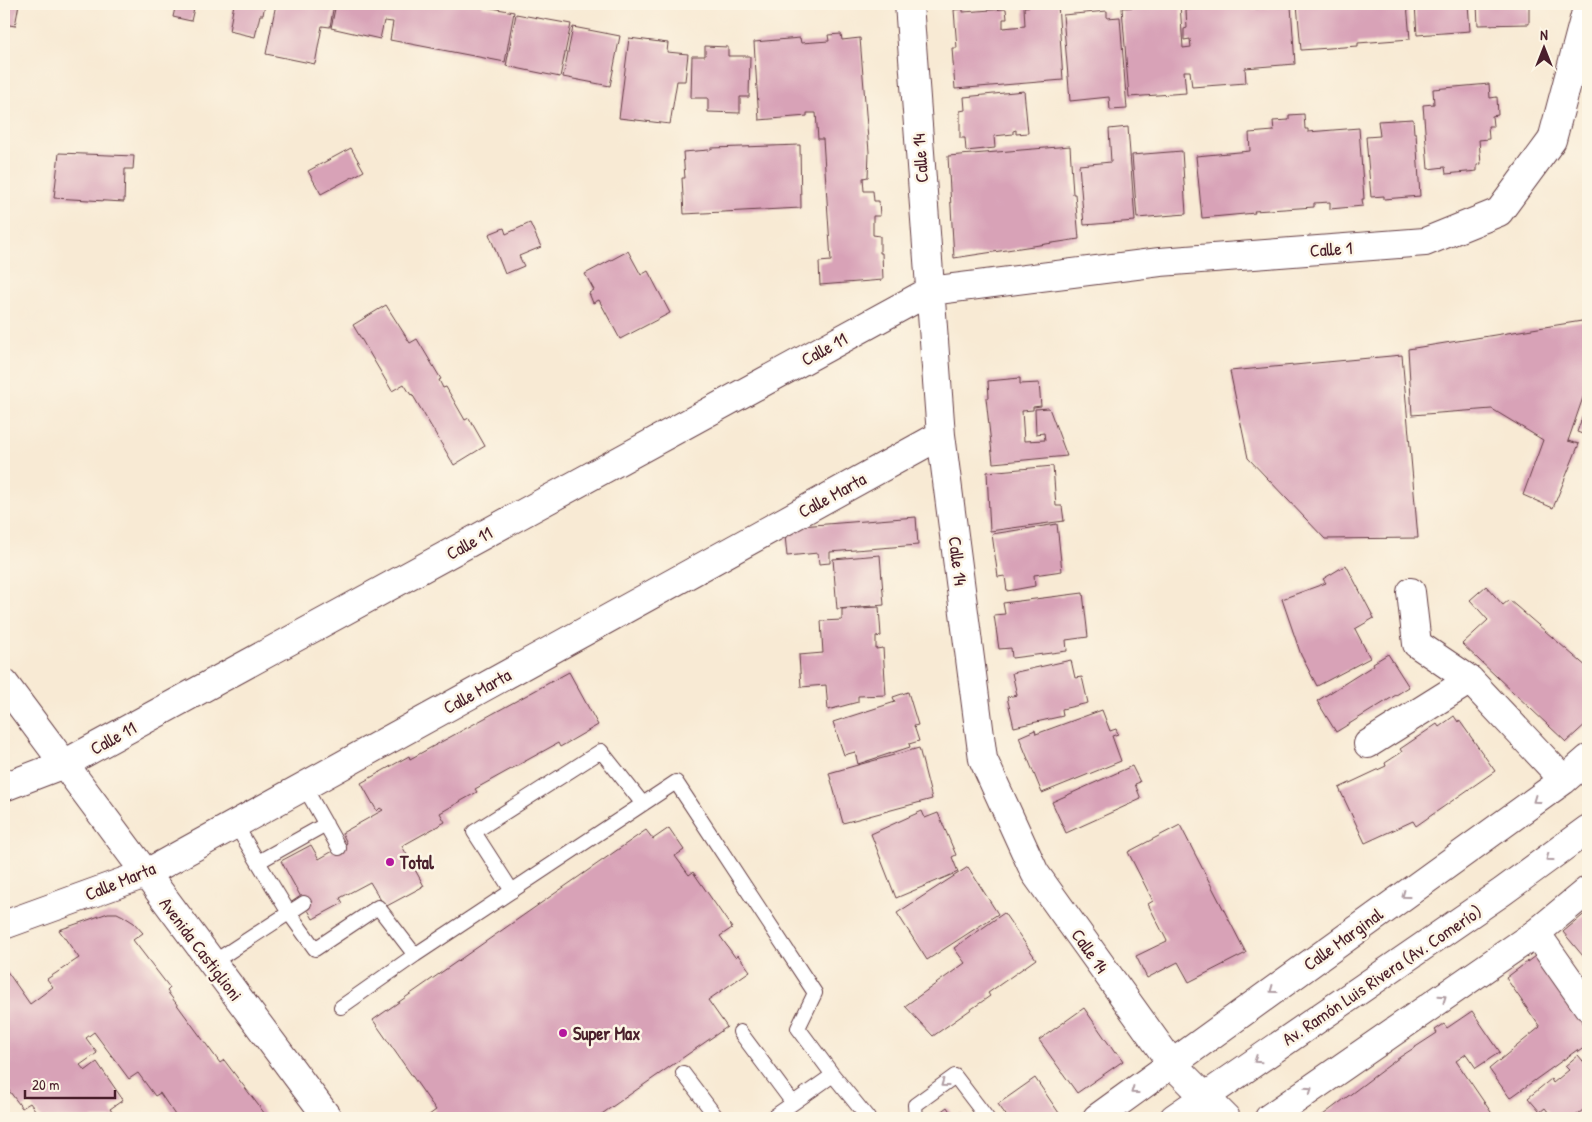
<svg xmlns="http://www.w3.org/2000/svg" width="1592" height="1122" font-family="'Patrick Hand',sans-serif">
<rect width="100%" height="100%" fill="#fcf5e5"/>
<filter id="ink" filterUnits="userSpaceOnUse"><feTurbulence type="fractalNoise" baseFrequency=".02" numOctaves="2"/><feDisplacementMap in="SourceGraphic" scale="10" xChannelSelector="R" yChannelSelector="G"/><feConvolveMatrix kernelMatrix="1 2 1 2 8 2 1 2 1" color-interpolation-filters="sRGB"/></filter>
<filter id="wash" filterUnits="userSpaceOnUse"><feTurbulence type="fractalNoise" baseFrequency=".0096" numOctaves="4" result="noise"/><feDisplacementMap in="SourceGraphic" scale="20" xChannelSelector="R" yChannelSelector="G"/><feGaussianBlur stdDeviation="1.12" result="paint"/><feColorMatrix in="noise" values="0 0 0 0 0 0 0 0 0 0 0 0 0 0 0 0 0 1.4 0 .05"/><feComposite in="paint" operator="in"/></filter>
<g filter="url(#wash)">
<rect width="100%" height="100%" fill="#f8ead4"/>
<g id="blocks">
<path fill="#d8a2b7" d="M4,4H19L15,26L4,24Z
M171,4H195L191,21L173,17L175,8L171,7Z
M234,4H265L263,15H260L255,37L229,31Z
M276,4H334L330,27L322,26L315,64L266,54Z
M336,4H482L481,6L514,12L505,62L390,40L393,22L384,21L380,39L331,28Z
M1058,4L1063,80L955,89L952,48H957L954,10L963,9V12L1006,9L1007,19H1003V28L1025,26L1024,7Z
M1180,4L1183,48L1191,47L1190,39L1184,40V29L1187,28L1186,10L1253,5V9L1291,6L1295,64L1245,68L1246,83L1192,87L1190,71H1184L1186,93L1129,97L1122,8Z
M1297,4H1407L1410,39L1358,43V46L1301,50Z
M1415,4H1468L1470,31L1417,35Z
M1477,4H1529V24L1478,25Z
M1107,11V18L1120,17L1127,109L1110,110L1109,97L1070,101L1063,15Z
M516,14L571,24L560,77L506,66Z
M573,27L620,36L610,86L563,77Z
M841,34L842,40L860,38L869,152L868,177L863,178L864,191H873L874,201H879L880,216H873V235L880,236V253H882L883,280L820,285L819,262L831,261L823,139H818L816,113H807V116L759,120L754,42L800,38L801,43L829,41L828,35Z
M629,38L668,43L667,52L688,54L685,81H677L670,124L619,118Z
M705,46L728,47V56H750L749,97H740V113L708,112V98H691L692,56H705Z
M1489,84L1490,98L1497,97L1498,115L1492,116L1493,126H1488L1489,139L1479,140L1481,164L1477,165V171L1446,174L1445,167L1428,169L1423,105L1434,104L1433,89Z
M1024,91L1028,133L1016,134V130L1013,131V134L994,136L995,148L966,151L965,138H960V111L965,110L964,97Z
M1304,114L1305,129H1308V132L1359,128L1364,199H1362L1363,206L1330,209V202L1314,203V207L1254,211L1255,213L1202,218L1196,156L1250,151L1249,133L1274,131L1273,121L1289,120V115Z
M1413,119L1414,133H1416L1420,196L1384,199V196L1371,197L1366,137L1380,136L1378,121Z
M1128,127L1135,221L1084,225L1079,165L1111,162L1109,129Z
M800,145L801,208L684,214L682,178H685L683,152L709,150L712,148Z
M1070,146L1073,194H1075L1079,239L954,258L948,156Z
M351,148L364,171L321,194L308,171Z
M1182,151L1186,214L1137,218L1132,155Z
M59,153L134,156L133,169H125L124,202L54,198Z
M530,223L541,247L519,256L524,266L505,274L489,234L504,228L506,234Z
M628,251L641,275L648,271L670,313L620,339L599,300L593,303L589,293L594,290L585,274Z
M386,305L410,343L417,339L441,379L439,380L443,388L446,387L465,420L469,418L485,446L454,465L412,394L411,395L404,384L392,391L353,325Z
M1588,320V383L1568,441L1579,444L1553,508L1523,495L1543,440L1492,409L1412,415L1408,349Z
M1402,355L1418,538L1325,539L1248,458L1230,371Z
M1020,378V384L1039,383L1041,406L1033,407V410L1022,411L1024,441L1045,440L1044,433L1036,434L1035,409L1049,408L1067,456L993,463L986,398H989L988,381Z
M1588,401V436L1577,432Z
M1053,466L1056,506H1062L1064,521L990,531L987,472Z
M916,517L918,545L830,552V563L819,564L818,553L787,556L785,535L801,526Z
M1057,524L1062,571L1034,575L1035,586L1007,591L1005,576L998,577L992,534Z
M880,555L884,605L837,609L833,559Z
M1346,565L1374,618L1355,629L1370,658L1317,686L1301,655L1282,599L1326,583L1323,579Z
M1486,586L1503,605L1509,600L1588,668V722L1566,742L1462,644L1488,620L1470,600Z
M1083,593L1088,637L1066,640L1067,651L1012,658L1011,648L999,649L994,615L1005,614L1003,603Z
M879,607L881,636L876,637V649L883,648L886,695L858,696V702L828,710L826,685L801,687L799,655L823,653L821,621L842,620V609Z
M1388,654L1409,687L1336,732L1317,701L1374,665L1373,663Z
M1071,660L1075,678L1082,677L1088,703L1062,709L1063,716L1014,727L1007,697L1017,695L1012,673Z
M569,672L598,725L560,747L558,743L475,789L477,792L440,813L445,822L402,846L424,886L385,907L370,882L340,898L343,903L313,919L281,861L311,845L319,859L347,843L342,833L383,810L380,808L377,811L361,783L409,756L410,759Z
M908,692L918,725L914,726L919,741L909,744L910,747L858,764L855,752L844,755L833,722L895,702L893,697Z
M1102,710L1110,731L1116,729L1118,734L1112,736L1121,761L1042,793L1019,737L1035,730L1036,734Z
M1454,716L1458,722L1459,720L1495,771L1416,826L1413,821L1365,843L1339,788L1386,766L1385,763L1402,752L1400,749L1437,724L1439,727Z
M919,748L932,799L843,823L829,773Z
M1132,766L1140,782L1135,784L1141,799L1066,833L1052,802Z
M922,811L925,818L938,813L956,855L952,857L958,872L896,898L871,834Z
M1180,825L1246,953L1189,982L1178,962L1147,978L1136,956L1167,941L1148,904L1153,901L1128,852Z
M669,828L684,850L675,856L689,875L693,872L732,928L720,936L735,957L738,955L750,971L708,1000L727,1027L596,1118H425L436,1110L373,1020L646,830L653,839Z
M968,867L998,914L927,960L897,913Z
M1588,911V962L1563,932Z
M108,913H117L123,916L134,923L143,933L133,940L170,988L167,991L220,1063L224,1060L268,1118H177L160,1093L155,1096L138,1073L129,1079L94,1032L86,1038L97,1053L80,1065L85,1071L97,1062L123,1100L110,1109L115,1116L112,1118H41L30,1103L22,1108L4,1084V967L30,1004L53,987L47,979L79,958L59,930Z
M1004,913L1036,959L988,993L990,996L933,1036L905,1006L965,963L954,948Z
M1535,956L1588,1030V1045L1578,1052L1577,1050L1510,1098L1489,1069L1540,1027L1506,978Z
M1084,1008L1115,1053L1117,1052L1123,1061L1077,1093L1039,1040Z
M1472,1011L1500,1052L1476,1068L1466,1054L1456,1061L1495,1118H1319L1400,1057L1437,1033L1435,1030L1444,1024L1447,1028Z
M1578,1055L1588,1067V1106L1573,1118H1553L1545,1108L1540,1112L1528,1098L1551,1079L1553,1083L1569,1070L1565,1066Z
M1035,1078L1059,1113L1052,1118H1008L998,1104Z
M947,1107L954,1118L961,1113L964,1118H932Z"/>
</g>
</g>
<g filter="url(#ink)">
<use href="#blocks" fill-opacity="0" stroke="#643d44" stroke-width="1"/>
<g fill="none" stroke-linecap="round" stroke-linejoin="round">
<defs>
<path id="lane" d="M304,786L339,848
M235,824L289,913L315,949L378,907L415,955L676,782L815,993L798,1028L833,1075
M258,862L326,824
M512,891L474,832L601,751L643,804
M212,963L304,903
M341,1007L415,955
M740,1032L793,1103
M683,1073L717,1118
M772,1118L833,1075L868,1118
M916,1118L915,1105L955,1076L987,1118"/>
<path id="street" d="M909,4L941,435L983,759L1035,873L1172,1064
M1411,592L1417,644L1470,680L1564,780
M4,683L328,1118
M1368,744L1470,680
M4,787L64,764L930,291L1160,262L1425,242L1499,212L1552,140L1588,4
M4,925L145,874L941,435
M1536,933L1588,1007
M1097,1118L1564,780L1588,759"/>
<path id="secondary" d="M1172,1064L1226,1118"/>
<path id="primary" d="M1174,1118L1502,892L1588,829
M1269,1118L1536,933L1588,890"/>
</defs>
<use href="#lane" stroke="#643d44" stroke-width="16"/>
<use href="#street" stroke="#643d44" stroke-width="30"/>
<use href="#secondary" stroke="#643d44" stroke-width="30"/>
<use href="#primary" stroke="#643d44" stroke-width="30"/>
<use href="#lane" stroke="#fff" stroke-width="14"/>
<use href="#street" stroke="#fff" stroke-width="28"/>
<use href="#secondary" stroke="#fff" stroke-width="28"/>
<use href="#primary" stroke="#fff" stroke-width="28"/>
</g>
<defs><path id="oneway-chevron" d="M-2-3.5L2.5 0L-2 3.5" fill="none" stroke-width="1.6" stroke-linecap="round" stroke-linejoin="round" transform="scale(1.25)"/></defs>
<g stroke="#ae9aa0">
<use href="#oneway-chevron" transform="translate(1536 800) rotate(144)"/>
<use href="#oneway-chevron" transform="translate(1549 858) rotate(144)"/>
<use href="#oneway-chevron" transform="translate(1405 895) rotate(144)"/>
<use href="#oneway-chevron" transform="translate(1273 990) rotate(144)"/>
<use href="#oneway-chevron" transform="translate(1443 998) rotate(-35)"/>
<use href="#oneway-chevron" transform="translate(1257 1060) rotate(146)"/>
<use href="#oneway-chevron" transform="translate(944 1084) rotate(144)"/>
<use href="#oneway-chevron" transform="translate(1309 1090) rotate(-35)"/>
<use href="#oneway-chevron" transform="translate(1134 1091) rotate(144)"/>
</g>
</g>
<g fill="#b5179e" stroke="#fcf5e5" stroke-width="2">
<circle cx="390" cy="862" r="5"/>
<circle cx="563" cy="1033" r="5"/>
</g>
<g text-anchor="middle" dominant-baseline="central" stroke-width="5" stroke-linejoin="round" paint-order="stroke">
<g font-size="18" fill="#4a1f2b" stroke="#fcf5e5">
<text transform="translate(920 158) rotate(-94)">Calle 14</text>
<text transform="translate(1331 249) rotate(-4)">Calle 1</text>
<text transform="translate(824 349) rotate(-29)">Calle 11</text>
<text transform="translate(832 495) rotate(-29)">Calle Marta</text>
<text transform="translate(469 543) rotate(-29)">Calle 11</text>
<text transform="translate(958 561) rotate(83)">Calle 14</text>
<text transform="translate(477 691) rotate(-29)">Calle Marta</text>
<text transform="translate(113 738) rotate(-29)">Calle 11</text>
<text transform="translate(120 881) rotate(-22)">Calle Marta</text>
<text transform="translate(1343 939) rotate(-36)">Calle Marginal</text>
<text transform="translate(201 949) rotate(53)">Avenida Castiglioni</text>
<text transform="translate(1090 951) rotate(55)">Calle 14</text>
<text transform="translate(1382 975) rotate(-34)">Av. Ramón Luis Rivera (Av. Comerío)</text>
</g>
<g font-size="18" font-weight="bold" fill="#4a1f2b" stroke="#fcf5e5" text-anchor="start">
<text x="400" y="862">Total</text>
<text x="573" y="1033">Super Max</text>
</g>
</g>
<rect width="1592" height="1122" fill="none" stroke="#fcf5e5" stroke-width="20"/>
<g transform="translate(1544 48)" stroke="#fcf5e5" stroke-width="4" paint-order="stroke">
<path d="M0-4L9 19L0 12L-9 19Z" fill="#4a1f2b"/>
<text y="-8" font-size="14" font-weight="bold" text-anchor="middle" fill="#4a1f2b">N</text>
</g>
<path d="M25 1090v8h90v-8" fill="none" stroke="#4a1f2b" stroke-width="2.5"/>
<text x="32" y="1090" font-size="15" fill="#4a1f2b" stroke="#fcf5e5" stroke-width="4" paint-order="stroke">20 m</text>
</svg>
